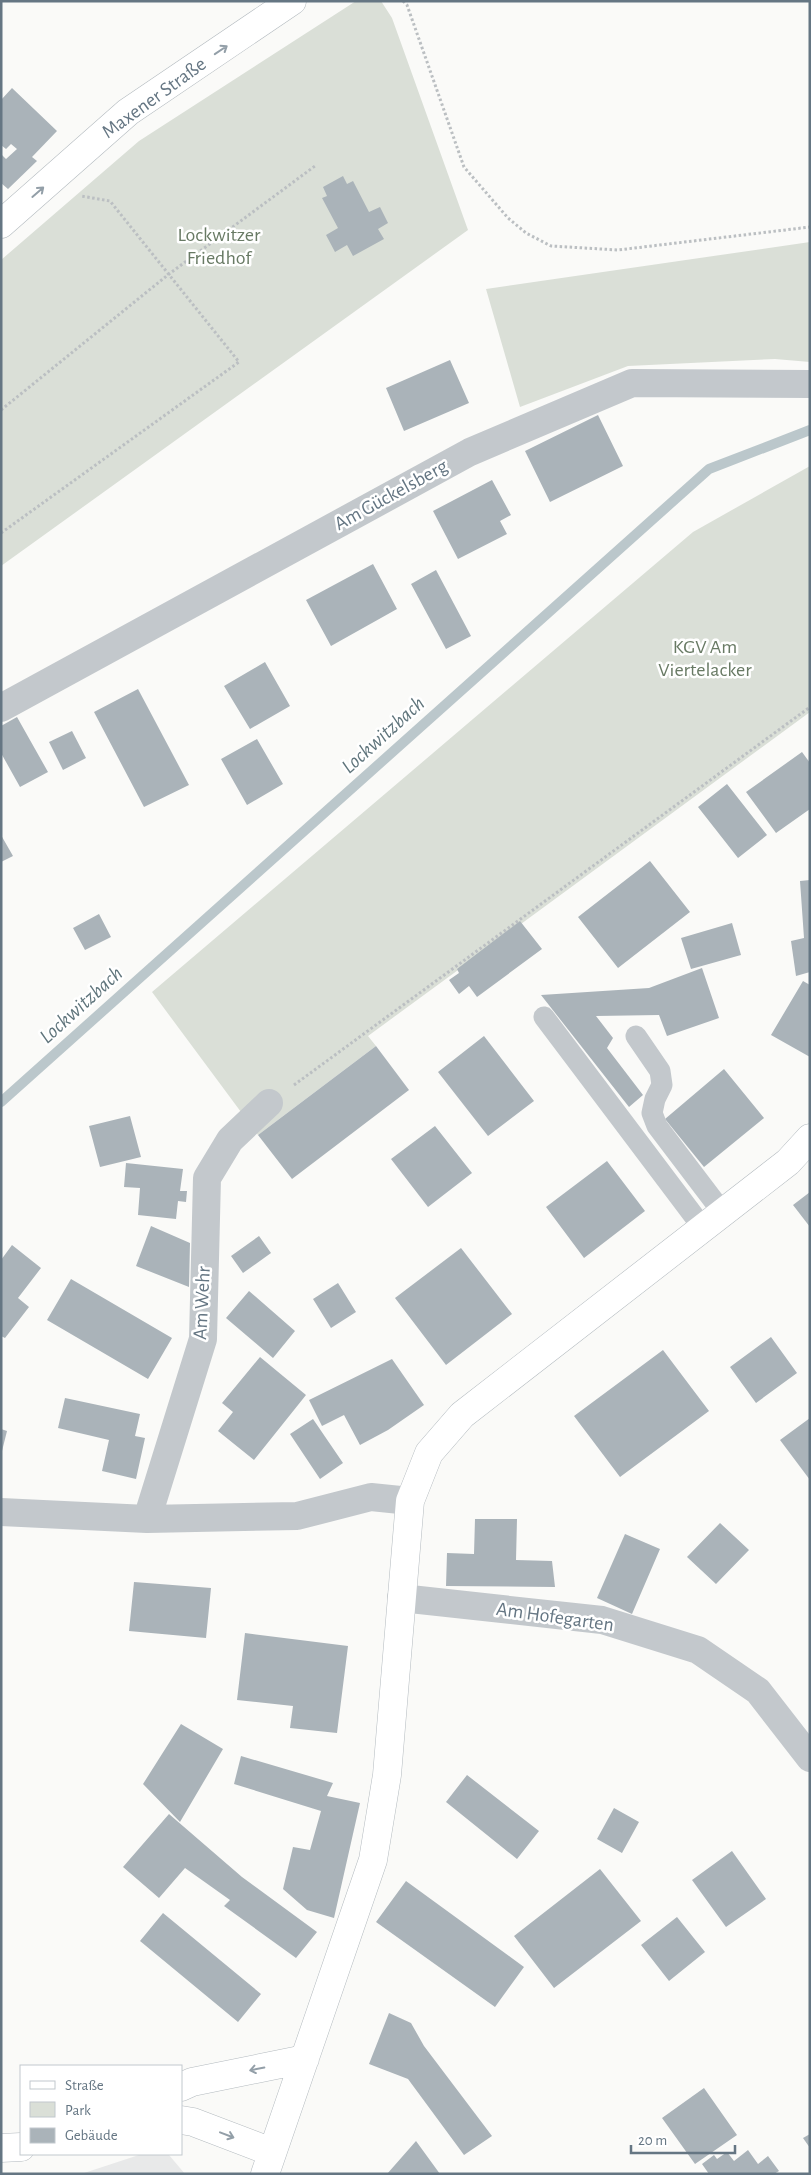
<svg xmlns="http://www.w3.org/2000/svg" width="811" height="2175" font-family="'Alegreya Sans',sans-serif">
<rect width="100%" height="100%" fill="#fafaf8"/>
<path fill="#e8e9e9" d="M142,2154L169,2155L185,2174H81Z"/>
<path fill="#dadfd7" d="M356,1H381L392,18L468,230L1,566V260L139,141Z
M810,242V362L775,359L628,366L520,407L486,289Z
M810,466V712L368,1036L376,1046L258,1135L152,992L693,532Z"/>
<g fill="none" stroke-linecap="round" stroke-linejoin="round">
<path stroke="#bbc7cb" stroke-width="10" d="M1,1102L709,469L810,430"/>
</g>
<path fill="#aab3b9" d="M12,88L57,131L32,157L37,161L8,189L1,183V154L6,159L17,149L11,144L6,149L1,145V100Z
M343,176L347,184L353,181L369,212L380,207L388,223L378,229L384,239L353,256L347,245L335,252L326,235L338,228L322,198L327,196L323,187Z
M450,360L469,403L404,431L386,388Z
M598,415L623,466L550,502L525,451Z
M492,480L511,515L500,521L507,534L458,559L433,511Z
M373,564L397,609L331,646L306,600Z
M436,570L471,636L446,649L411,584Z
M265,662L290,706L250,729L224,686Z
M138,689L189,785L144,807L94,712Z
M17,717L48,772L20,787L1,753V726Z
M72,731L86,758L63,770L49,742Z
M257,739L283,784L247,805L221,759Z
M802,752L810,763V809L776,833L746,792Z
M727,784L767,835L738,858L698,807Z
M1,835L13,856L1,862Z
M650,861L690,912L618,968L578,917Z
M810,880V972L796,976L791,941L804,938L800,881Z
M99,914L111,937L85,950L73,928Z
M520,921L542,949L477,997L469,986L459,994L449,980L459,973L457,969Z
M732,923L741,955L691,969L681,938Z
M702,968L719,1018L667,1036L659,1015L596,1016L613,1038L607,1048L643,1095L629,1107L541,995L649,988Z
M803,981L810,985V1057L771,1035Z
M484,1036L534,1101L488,1136L438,1072Z
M376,1046L409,1090L292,1179L258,1135Z
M724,1069L764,1118L704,1167L665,1119Z
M130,1116L141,1157L100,1167L89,1126Z
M435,1126L472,1173L428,1207L391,1159Z
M607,1161L645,1211L584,1258L546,1207Z
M126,1163L183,1169L180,1191H187L186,1202L178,1201L176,1219L138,1215L140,1188L124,1187Z
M810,1192V1227L793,1205Z
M151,1226L190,1243L189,1287L136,1266Z
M259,1236L271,1253L243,1273L231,1256Z
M12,1245L41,1268L18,1298L29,1307L5,1338L1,1336V1260Z
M461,1248L512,1314L446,1365L395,1298Z
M71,1279L172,1338L148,1379L47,1320Z
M338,1283L356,1312L331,1328L313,1299Z
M249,1291L295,1331L273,1358L226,1318Z
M771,1337L797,1373L756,1403L730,1367Z
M663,1350L709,1411L620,1477L574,1416Z
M260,1357L306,1395L254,1460L218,1431L233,1412L222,1403Z
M392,1359L424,1405L388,1430L360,1445L344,1415L322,1426L309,1400Z
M65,1398L140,1414L135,1436L145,1438L136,1479L102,1471L109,1440L58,1428Z
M810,1418V1480L780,1440Z
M313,1419L343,1463L320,1479L290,1434Z
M1,1429L7,1431L2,1451H1Z
M475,1519H517L516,1560L552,1561L555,1587L446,1586L447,1553L474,1554Z
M720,1523L749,1550L716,1584L687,1557Z
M625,1534L660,1549L632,1614L597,1598Z
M134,1582L211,1588L206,1638L129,1631Z
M245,1633L348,1646L337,1733L290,1728L293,1706L237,1700Z
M181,1724L223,1749L180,1822L143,1784Z
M241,1756L333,1783L327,1796L360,1803L334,1918L307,1910L283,1889L293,1847L310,1850L321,1811L234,1784Z
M467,1775L539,1831L517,1859L446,1802Z
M614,1808L639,1822L622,1853L597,1839Z
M169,1814L242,1877L317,1932L296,1958L224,1906L230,1900L185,1868L159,1898L123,1867Z
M732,1851L766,1899L726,1927L692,1880Z
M600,1869L641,1921L554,1988L514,1936Z
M406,1881L524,1967L495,2007L376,1922Z
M163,1913L261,1994L238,2022L140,1941Z
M677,1917L705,1952L669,1981L641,1945Z
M389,2013L411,2023L424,2046L492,2136L464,2155L408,2079L369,2064Z
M704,2088L737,2135L695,2164L662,2118Z
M810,2134V2148L803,2138Z
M416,2141L440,2174H387Z
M748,2150L758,2164L768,2156L779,2171L774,2174H709L702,2164L714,2155L717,2159L727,2152L734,2161Z"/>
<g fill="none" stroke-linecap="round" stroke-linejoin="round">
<defs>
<path id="secondary" d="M1,224L128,112L292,1
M181,2087L192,2082L305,2059
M181,2120L193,2122L272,2152
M1,2148L21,2147
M265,2174L373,1860L387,1775L410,1501L429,1453L462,1415L788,1162L810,1138"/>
</defs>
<use href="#secondary" stroke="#b3babf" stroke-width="29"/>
<path stroke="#bbbfc2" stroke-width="3" stroke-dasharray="2.5 2.5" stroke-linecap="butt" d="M403,1L407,5L464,167L508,218L526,233L551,246L618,250L810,227
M1,410L169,274L315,166
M1,533L239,362L110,201L81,196
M294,1085L810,707"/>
<path stroke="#c3c8cc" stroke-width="21" d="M544,1017L703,1228
M636,1036L660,1071L662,1085L655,1099L652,1113L657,1126L723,1213"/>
<path stroke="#c3c8cc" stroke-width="28" d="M1,708L470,452L632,383L810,384
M1,1512L147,1519L297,1516L371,1497L410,1501
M147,1519L203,1339L207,1178L230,1140L269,1103
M401,1598L602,1620L698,1650L758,1691L810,1758"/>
<use href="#secondary" stroke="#fff" stroke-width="28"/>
</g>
<defs><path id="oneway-shaft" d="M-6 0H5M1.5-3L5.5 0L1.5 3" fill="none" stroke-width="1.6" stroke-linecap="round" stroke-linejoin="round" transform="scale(1.25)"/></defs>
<g stroke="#939fa8">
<use href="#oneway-shaft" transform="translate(221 50) rotate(-34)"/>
<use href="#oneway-shaft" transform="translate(38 192) rotate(-41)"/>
<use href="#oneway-shaft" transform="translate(257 2069) rotate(169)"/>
<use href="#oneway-shaft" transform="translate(227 2135) rotate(21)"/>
</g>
<g text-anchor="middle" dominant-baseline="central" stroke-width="5" stroke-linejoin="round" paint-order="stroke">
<g font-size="20" fill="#657683" stroke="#fff">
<text transform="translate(154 98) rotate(-36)">Maxener Straße</text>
<text transform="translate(391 495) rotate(-29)">Am Gückelsberg</text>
<text transform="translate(202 1303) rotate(-87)">Am Wehr</text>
<text transform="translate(555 1617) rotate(8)">Am Hofegarten</text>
</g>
<g font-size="20" fill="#687a64" stroke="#fff">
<text x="219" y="235">Lockwitzer<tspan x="219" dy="23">Friedhof</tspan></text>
<text x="705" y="647">KGV Am<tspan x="705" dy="23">Viertelacker</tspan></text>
</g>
<g font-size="21" font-style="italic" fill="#60757c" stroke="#fff">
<text transform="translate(383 735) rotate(-42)">Lockwitzbach</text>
<text transform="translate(81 1005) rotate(-42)">Lockwitzbach</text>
</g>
</g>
<rect width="811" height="2175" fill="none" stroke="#657683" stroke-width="5"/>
<rect x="20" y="2065" width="162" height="90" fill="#ffffff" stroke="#c1c8cd"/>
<rect x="30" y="2081" width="25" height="8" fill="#ffffff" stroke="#c1c8cd"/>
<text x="65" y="2090" font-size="15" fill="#657683">Straße</text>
<rect x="30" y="2102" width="25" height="15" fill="#dadfd7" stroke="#c1c8cd"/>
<text x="65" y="2115" font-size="15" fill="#657683">Park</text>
<rect x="30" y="2128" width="25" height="15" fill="#aab3b9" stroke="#c1c8cd"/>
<text x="65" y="2140" font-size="15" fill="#657683">Gebäude</text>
<path d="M631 2145v8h104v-8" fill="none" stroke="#657683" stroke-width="2.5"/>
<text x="638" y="2145" font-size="15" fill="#657683" stroke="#ffffff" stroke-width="4" paint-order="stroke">20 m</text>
</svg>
